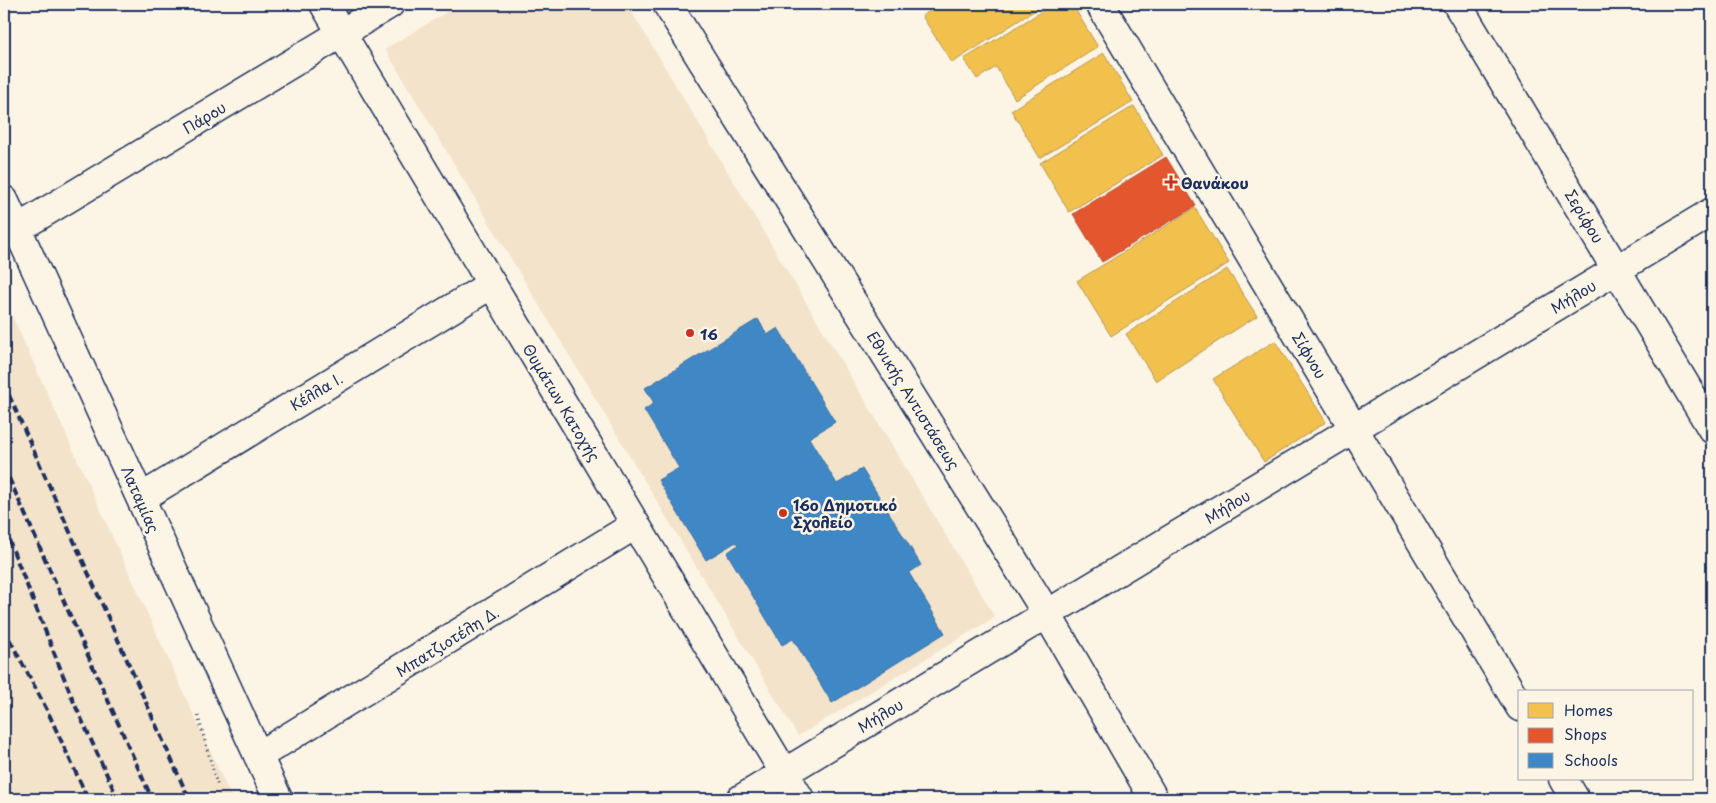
<svg xmlns="http://www.w3.org/2000/svg" width="1716" height="803" font-family="'Playpen Sans',sans-serif">
<rect width="100%" height="100%" fill="#fcf5e5"/>
<filter id="ink" filterUnits="userSpaceOnUse"><feTurbulence type="fractalNoise" baseFrequency=".02" numOctaves="2"/><feDisplacementMap in="SourceGraphic" scale="10" xChannelSelector="R" yChannelSelector="G"/><feConvolveMatrix kernelMatrix="1 2 1 2 8 2 1 2 1" color-interpolation-filters="sRGB"/></filter>
<g filter="url(#ink)">
<path fill="#f3e3cb" d="M460,4H627L995,617L798,736L385,49Z
M4,298L232,799H4Z"/>
<path fill="#f2c14e" stroke="#b29553" d="M941,4H1045L952,63L922,16Z
M1054,4H1072L1098,47L1015,99L996,67L977,79L964,59Z
M1104,53L1133,102L1040,158L1011,110Z
M1134,106L1163,155L1069,212L1040,163Z
M1195,208L1229,263L1111,336L1077,281Z
M1227,269L1257,316L1156,381L1126,334Z
M1275,341L1326,422L1264,462L1213,379Z"/>
<path fill="#e4572e" stroke="#a84b3c" d="M1166,157L1196,206L1102,262L1073,214Z"/>
<path fill="#3f88c5" stroke="#346da6" d="M758,319L767,335L778,328L835,422L809,438L837,484L862,469L921,565L909,573L945,633L832,703L793,639L782,645L727,553L738,545L736,542L706,560L658,480L679,468L644,410L654,403L645,388Z"/>
<g fill="none" stroke-linecap="round" stroke-linejoin="round">
<defs>
<path id="minor" d="M324,4L800,799
M667,4L1047,614L1154,799
M1100,4L1520,707
M1457,4L1712,429
M4,200L278,799
M17,229L390,4
M141,498L492,284
M258,756L635,525
M1563,779L1575,799
M741,799L1712,212"/>
</defs>
<use href="#minor" stroke="#1b2f5e" stroke-width="31"/>
<path stroke="#1b2f5e" stroke-width="3" stroke-dasharray="1 4" stroke-linecap="butt" d="M198,716L218,788"/>
<use href="#minor" stroke="#fcf5e5" stroke-width="28"/>
<path stroke="#1b2f5e" stroke-width="4" stroke-dasharray="8 4" stroke-linecap="butt" d="M4,384L189,799
M4,467L152,799
M4,528L75,705L118,799
M4,629L47,710L88,799"/>
</g>
</g>
<g fill="#c8321e" stroke="#fcf5e5" stroke-width="2">
<path d="M1168.5 174.5h5v5h5v5h-5v5h-5v-5h-5v-5h5z"/>
<circle cx="690" cy="333" r="5"/>
<circle cx="783" cy="513" r="5"/>
</g>
<g text-anchor="middle" dominant-baseline="central" stroke-width="5" stroke-linejoin="round" paint-order="stroke">
<g font-size="15" fill="#1b2f5e" stroke="#fcf5e5">
<text transform="translate(204 117) rotate(-31)">Πάρου</text>
<text transform="translate(1585 216) rotate(59)">Σερίφου</text>
<text transform="translate(1573 296) rotate(-31)">Μήλου</text>
<text transform="translate(1310 355) rotate(59)">Σίφνου</text>
<text transform="translate(316 391) rotate(-31)">Κέλλα Ι.</text>
<text transform="translate(914 400) rotate(58)">Εθνικής Αντιστάσεως</text>
<text transform="translate(562 402) rotate(59)">Θυμάτων Κατοχής</text>
<text transform="translate(141 499) rotate(66)">Λαταμίας</text>
<text transform="translate(1227 506) rotate(-31)">Μήλου</text>
<text transform="translate(447 641) rotate(-32)">Μπατζιοτέλη Δ.</text>
<text transform="translate(880 715) rotate(-31)">Μήλου</text>
</g>
<g font-size="15" font-weight="bold" fill="#1b2f5e" stroke="#fcf5e5" text-anchor="start">
<text x="1181" y="182">Θανάκου</text>
<text x="700" y="333">16</text>
<text x="793" y="504">16o Δημοτικό<tspan x="793" dy="17">Σχολείο</tspan></text>
</g>
</g>
<rect width="1716" height="803" fill="none" stroke="#fcf5e5" stroke-width="20"/>
<rect x="10" y="10" width="1696" height="783" fill="none" stroke="#1b2f5e" stroke-width="2" filter="url(#ink)"/>
<rect x="1518" y="690" width="175" height="90" fill="#fcf5e5" stroke="#a2a6af"/>
<rect x="1528" y="703" width="25" height="15" fill="#f2c14e" stroke="#a2a6af"/>
<text x="1564" y="716" font-size="15" fill="#1b2f5e">Homes</text>
<rect x="1528" y="728" width="25" height="15" fill="#e4572e" stroke="#a2a6af"/>
<text x="1564" y="740" font-size="15" fill="#1b2f5e">Shops</text>
<rect x="1528" y="753" width="25" height="15" fill="#3f88c5" stroke="#a2a6af"/>
<text x="1564" y="766" font-size="15" fill="#1b2f5e">Schools</text>
</svg>
